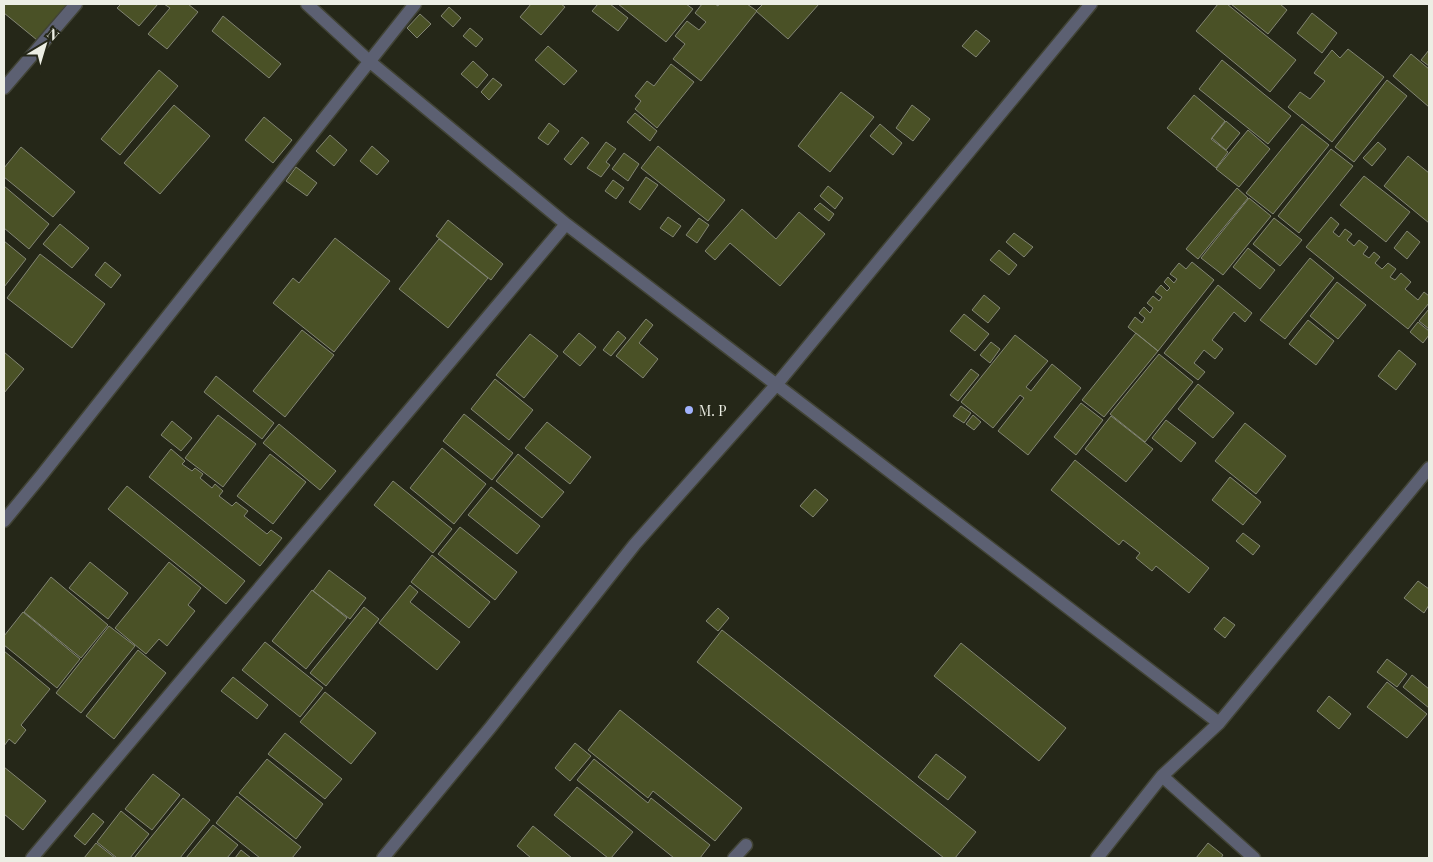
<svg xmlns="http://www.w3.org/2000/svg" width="1433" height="862" font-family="'Playfair Display',serif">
<rect width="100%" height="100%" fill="#252718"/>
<path fill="#4a5126" stroke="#828573" d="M4,4H67L37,40L4,13Z
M121,4H158L139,26L117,8Z
M164,4H188L198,12L167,49L148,34L170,8Z
M531,4H561L565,7L541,35L520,17Z
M598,4H610L628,18L618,31L592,11Z
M618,4H686L693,9L666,42Z
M702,4H715L718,6L719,4H747L757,11L701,81L673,59L685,44L675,36L687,21L699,30L706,22L695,13Z
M763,4H819L788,39L756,11Z
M1218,4H1227L1296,60L1270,92L1196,31Z
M1231,4H1280L1287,10L1268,34Z
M449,7L461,18L453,27L441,16Z
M1312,13L1337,33L1322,53L1297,33Z
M420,14L431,24L417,38L407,28Z
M223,16L281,64L269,78L212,31Z
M470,28L483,39L476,47L463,36Z
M976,30L990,41L976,57L962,46Z
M548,46L577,71L564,85L535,60Z
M1348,49L1384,77L1332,142L1288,107L1300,92L1310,99L1325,81L1314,73L1332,50L1340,58Z
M1429,50V66L1421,60Z
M1411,54L1429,69V107L1393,76Z
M1222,60L1291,116L1268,144L1199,89Z
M473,61L488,75L477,88L461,74Z
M671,64L694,82L657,128L635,109L641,101L635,96L647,81L654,86Z
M159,70L178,86L120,155L101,139Z
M493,78L502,85L489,100L481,92Z
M1387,80L1407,96L1354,162L1335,147Z
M841,92L874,117L830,172L798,146Z
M1194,95L1225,121L1211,139L1228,152L1216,168L1167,128Z
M174,105L210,136L160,194L124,163Z
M912,105L930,119L913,141L896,128Z
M635,113L657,131L650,141L627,122Z
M264,117L292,140L273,163L245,140Z
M1226,121L1240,133L1226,150L1212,138Z
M549,123L559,131L548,145L538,138Z
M880,124L902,143L893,155L870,136Z
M1302,124L1329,145L1273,214L1246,193Z
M1248,130L1270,149L1239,187L1216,169Z
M330,135L347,150L334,166L316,151Z
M582,137L589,143L571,165L564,159Z
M606,142L616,149L606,162L610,165L601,177L587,168Z
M1378,142L1386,149L1372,166L1363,158Z
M372,146L389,161L377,175L360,161Z
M658,146L725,200L708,221L641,168Z
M21,147L75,192L53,217L4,177V168Z
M1331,149L1353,166L1299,233L1278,216Z
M624,153L639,164L628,181L612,169Z
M1408,156L1429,173V223L1384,186Z
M296,167L317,183L307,196L286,181Z
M1364,176L1410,212L1386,242L1340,205Z
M646,177L658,185L640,210L629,202Z
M613,180L624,188L616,199L605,191Z
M4,186L49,224L29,249L4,228Z
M828,186L843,198L835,209L820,196Z
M1237,188L1248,198L1198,259L1186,249Z
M1249,198L1271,216L1223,275L1201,258Z
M820,203L834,214L829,221L814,209Z
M742,209L776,239L799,212L825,234L780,286L730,243L715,260L705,251Z
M668,217L681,226L673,237L660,228Z
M1331,217L1339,224L1333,232L1339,237L1345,229L1352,234L1347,240L1354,246L1359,240L1368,247L1363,254L1369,258L1374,252L1380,257L1375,263L1382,269L1388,263L1396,269L1390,277L1395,280L1401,273L1411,282L1405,289L1418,300L1424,292L1429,296V303L1408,329L1306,247Z
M699,218L709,225L697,243L686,235Z
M1274,218L1302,240L1280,266L1253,244Z
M448,220L503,264L491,280L436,236Z
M60,224L89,248L72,268L43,244Z
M1407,231L1420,242L1407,259L1394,248Z
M1014,233L1033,247L1024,257L1006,242Z
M335,238L390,281L334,352L273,303L293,278L299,283Z
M439,239L488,278L448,328L399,289Z
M4,241L26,259L4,287Z
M1248,248L1275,270L1260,289L1233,267Z
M999,250L1017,265L1009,275L990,260Z
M40,254L105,304L72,348L7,298Z
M1310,258L1334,278L1285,339L1260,320Z
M105,262L121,275L111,288L95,275Z
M1192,262L1214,280L1158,351L1128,327L1135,317L1142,323L1145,318L1139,313L1144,307L1150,313L1153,308L1147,303L1153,296L1159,301L1162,297L1155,292L1161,285L1167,291L1170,288L1164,282L1168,277L1174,283L1177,279L1170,274L1179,263L1186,269Z
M1337,282L1366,305L1338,339L1310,316Z
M1218,285L1252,313L1245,322L1234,312L1212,340L1223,349L1215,359L1204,350L1194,363L1205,372L1198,380L1164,353Z
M984,295L1000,308L988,323L972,310Z
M1429,309V329L1419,321Z
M964,314L989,334L975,351L950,331Z
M646,319L653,325L639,343L658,359L643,378L616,356Z
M1308,320L1334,341L1316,365L1289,344Z
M1418,322L1429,331V335L1423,343L1410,332Z
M302,330L334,355L285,417L253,391Z
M618,331L626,338L611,356L603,350Z
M579,333L596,347L580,366L563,352Z
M1136,333L1158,351L1104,417L1082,400Z
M530,334L558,356L524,398L496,375Z
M1015,335L1048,361L1026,387L1031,391L1052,364L1081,388L1028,455L998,431L1024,398L1020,395L993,428L961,402Z
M991,342L1000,349L990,363L980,355Z
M1399,350L1416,364L1396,390L1378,376Z
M4,352L24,369L4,393Z
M1159,354L1193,382L1145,442L1110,414Z
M971,369L979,375L958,401L950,395Z
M216,376L274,423L262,439L204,392Z
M495,379L533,410L509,440L471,409Z
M1198,384L1234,413L1213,438L1178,409Z
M1081,403L1103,420L1076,455L1054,437Z
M961,406L971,413L964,423L953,416Z
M464,414L513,453L492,480L443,441Z
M218,415L256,444L223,487L185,458Z
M973,415L981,422L974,430L966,424Z
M1111,416L1153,449L1126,482L1085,449Z
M1166,420L1196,443L1181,462L1152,438Z
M172,421L192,438L181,451L161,435Z
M547,422L591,457L570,484L525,448Z
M1245,423L1286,456L1256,494L1215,461Z
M279,424L336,471L320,490L263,443Z
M442,448L486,484L454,524L410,488Z
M171,449L185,461L182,464L192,471L195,468L203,474L200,478L212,488L215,484L223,491L219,496L232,506L236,502L248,511L244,516L267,534L271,530L282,538L260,566L149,477Z
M270,454L306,482L273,524L237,496Z
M518,454L564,492L542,518L496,481Z
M1075,460L1209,568L1189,593L1156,566L1152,571L1136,558L1140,553L1123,540L1119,545L1051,490Z
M1230,477L1261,502L1243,525L1212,500Z
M393,481L452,529L433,553L374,505Z
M127,486L245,581L226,604L108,509Z
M491,487L540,526L517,554L468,515Z
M815,489L828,500L813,517L800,506Z
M460,527L517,572L495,600L438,554Z
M1243,533L1260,546L1253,555L1236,541Z
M432,555L490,602L469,628L411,582Z
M90,562L128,593L108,619L69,588Z
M169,562L201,588L188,605L195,611L167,646L159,639L146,654L115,628Z
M329,570L366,598L350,619L313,591Z
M51,577L108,625L81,658L24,612Z
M1418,581L1429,589V605L1424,613L1404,598Z
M410,585L418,592L410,602L460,642L437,670L379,623Z
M312,590L347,618L306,669L272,641Z
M364,607L379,619L326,686L310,673Z
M718,608L729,618L718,631L706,621Z
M23,612L80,659L57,688L4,645V636Z
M1224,617L1235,625L1225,638L1214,629Z
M109,626L135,646L81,713L56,693Z
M722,630L976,832L955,858H944L697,662Z
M265,642L323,688L300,717L242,670Z
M961,643L1066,728L1039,761L934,676Z
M138,650L166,673L114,739L86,716Z
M4,651L50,689L21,725L26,730L15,744L9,739L4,746Z
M1387,659L1407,674L1397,687L1377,672Z
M1412,675L1429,689V708L1403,687Z
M233,677L268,705L257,719L221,691Z
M1387,682L1427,714L1407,738L1367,707Z
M325,692L376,733L351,764L300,722Z
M1329,696L1351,714L1339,729L1317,711Z
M620,710L742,808L715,841L653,791L648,798L588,750Z
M285,733L342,779L325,799L268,754Z
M575,743L591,756L570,781L555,768Z
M936,754L966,777L948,800L918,777Z
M267,759L323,804L296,839L239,793Z
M594,759L648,803L651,798L710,845L700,858H674L577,780Z
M4,767L46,801L23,830L4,814Z
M153,774L180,795L152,830L125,809Z
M577,787L633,832L611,858H608L554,815Z
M237,796L301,847L292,858H260L216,823Z
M183,798L210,820L180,858H134Z
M121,811L149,834L130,858H117L97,842Z
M93,813L104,822L85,845L74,836Z
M213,825L238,845L227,858H186Z
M533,826L572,858H531L517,846Z
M96,843L115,858H84Z
M1208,843L1223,855L1221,858H1196Z
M241,850L251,858H235Z"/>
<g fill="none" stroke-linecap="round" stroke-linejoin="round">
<defs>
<path id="minor" d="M307,4L369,61L566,224L1219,723
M4,88L76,4
M4,521L41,476L415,4
M32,858L566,224
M383,858L490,728L635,544L777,384L1091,4
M734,858L746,845
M1097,858L1162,776
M1254,858L1162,776L1219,723L1429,468"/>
</defs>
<use href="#minor" stroke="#414335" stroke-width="15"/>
<use href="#minor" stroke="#5c6072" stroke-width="12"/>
</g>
<circle fill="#a1b2fd" stroke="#252718" stroke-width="2" cx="689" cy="410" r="5"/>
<g text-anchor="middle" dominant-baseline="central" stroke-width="4" stroke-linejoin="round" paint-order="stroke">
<g font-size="14" fill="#eceee4" stroke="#252718" text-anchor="start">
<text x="699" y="410">M. P</text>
</g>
</g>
<rect width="1433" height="862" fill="none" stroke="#eceee4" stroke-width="10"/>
<g transform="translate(45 45) rotate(38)" stroke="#252718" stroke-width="4" paint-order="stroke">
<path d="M0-4L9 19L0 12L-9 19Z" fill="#eceee4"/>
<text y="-8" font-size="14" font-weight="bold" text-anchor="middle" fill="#eceee4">N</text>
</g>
</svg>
